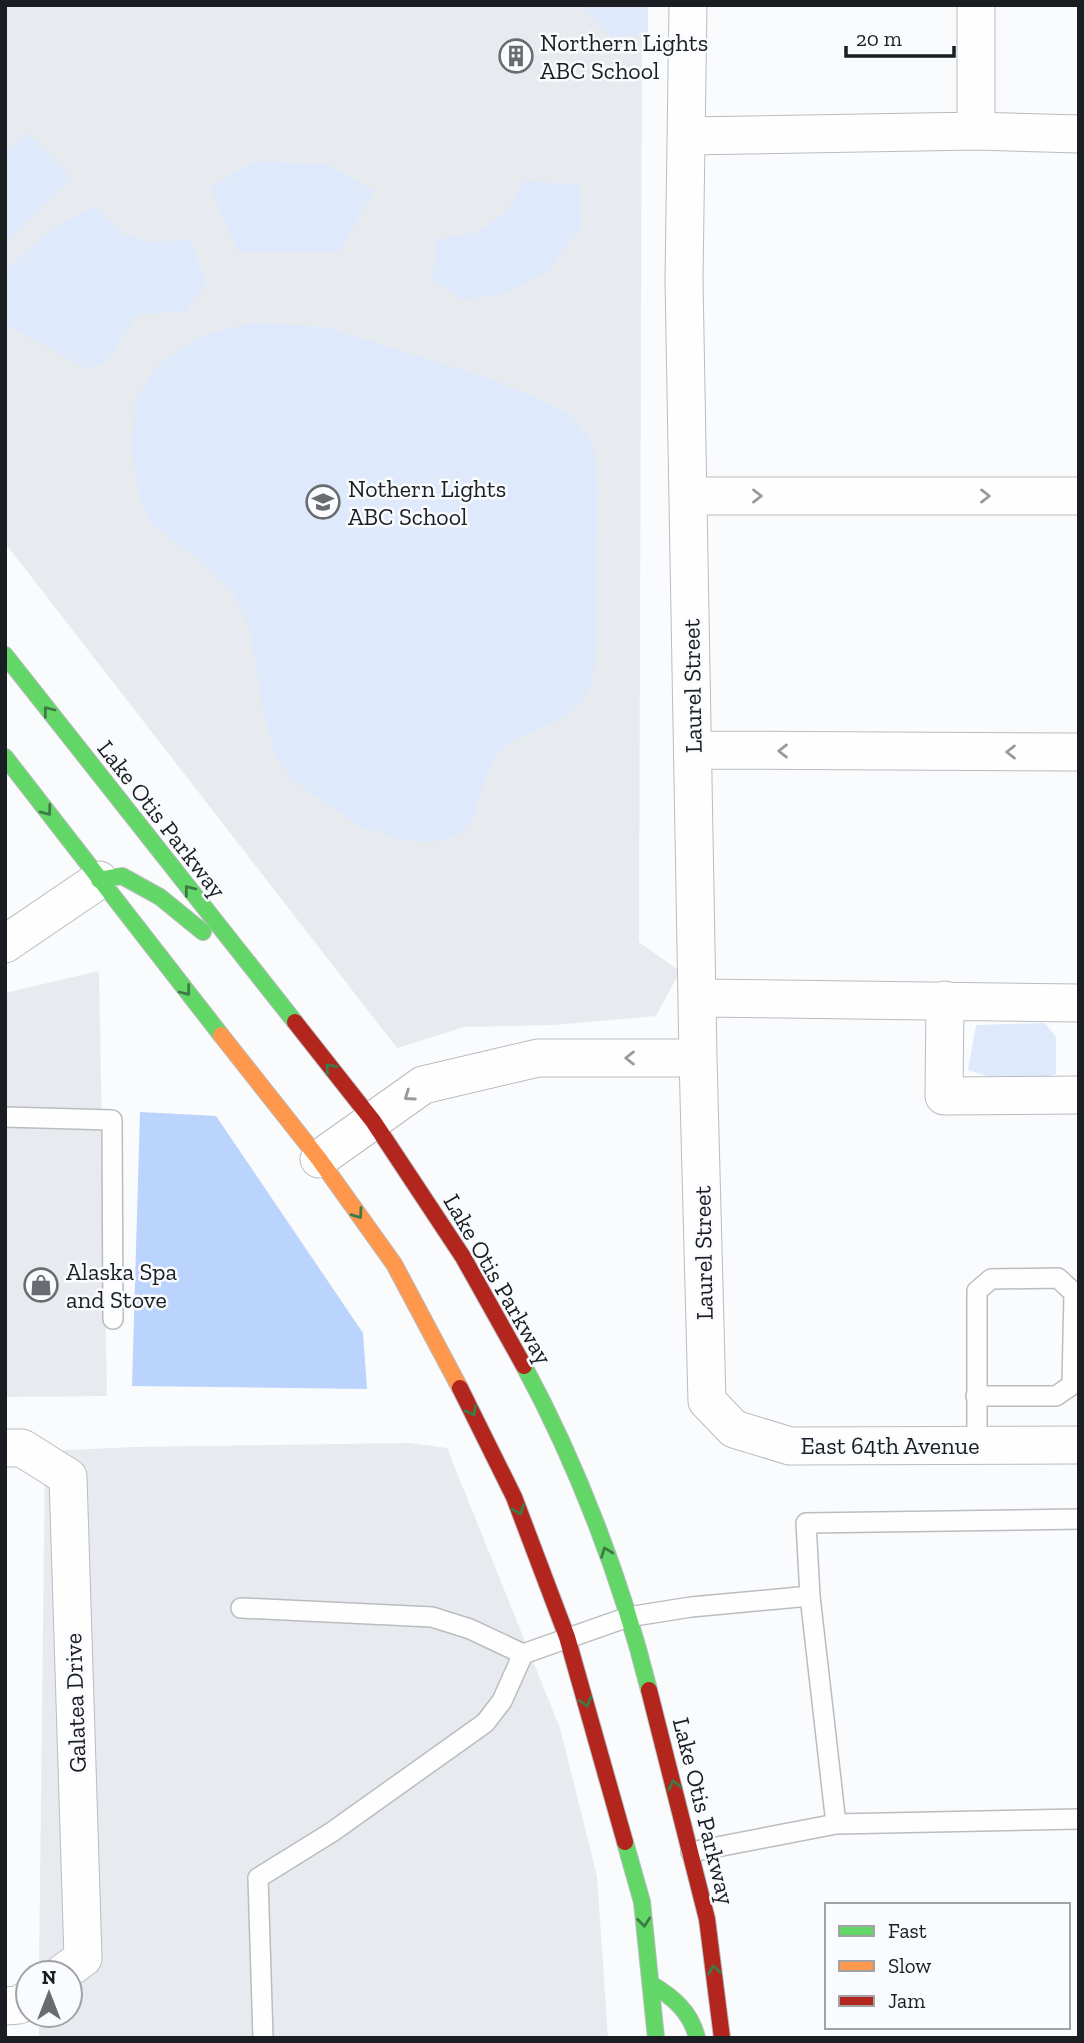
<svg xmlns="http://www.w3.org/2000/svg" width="1084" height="2043" font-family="'Zilla Slab',serif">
<rect width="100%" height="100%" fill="#fafbfd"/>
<path fill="#e7eaef" d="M5,5H642L639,942L680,971L656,1016L553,1025L464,1027L397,1048L5,543Z
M99,971L107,1396L5,1397V993Z
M409,1443L447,1448L560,1728L597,1876L608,2038H39V2015H70V1973H39L45,1451L134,1447Z"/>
<path fill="#deeafb" d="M582,5H648V33L612,38Z
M27,132L72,178L5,243V153Z
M255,161L328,165L374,191L339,252H238L210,188Z
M524,181L579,185L582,225L548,271L506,293L463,300L432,280L437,240L480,231L507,211Z
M95,206L123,234L150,242L190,240L207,284L184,312L137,314L108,360L90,370L5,325V270L55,227Z
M255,322L328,328L495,380L570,414L593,443L598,488L595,662L591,685L579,705L559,720L510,741L496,755L480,793L473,820L457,836L432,842L403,840L361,827L292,780L275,754L263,711L250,629L232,591L206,566L151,523L139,495L132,450L135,401L157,366L200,336Z
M1045,1023L1056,1037V1074L1012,1084L968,1070L976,1025Z"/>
<path fill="#bad4fe" d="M140,1112L216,1116L363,1333L367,1389L132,1386Z"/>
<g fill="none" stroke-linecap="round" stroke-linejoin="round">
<defs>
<path id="lane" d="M5,1117L112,1120L113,1319
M976,1396H1056L1072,1385L1074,1293L1058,1278L991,1279L977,1291V1445
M810,1596L806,1523L1079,1519
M241,1608L432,1617L470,1629L523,1654L628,1617L691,1607L810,1596L836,1824L691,1852
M836,1824L1079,1819
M263,2038L258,1878L332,1832L485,1723L502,1701L523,1654"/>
<path id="street" d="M688,5L684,279L698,1058L707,1401L734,1429L790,1446L1079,1445
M976,5V131
M687,136L976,131L1079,134
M689,496H1079
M694,750L1079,752
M5,944L99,880
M699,998L1079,1003
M945,1000L944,1096L1079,1095
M319,1159L423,1085L538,1058H698
M5,1448H22L68,1477L83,1958L63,1973
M5,2006L19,2005L28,1999"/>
<path id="fast" d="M5,655L295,1022
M5,757L221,1035
M99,880L122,876L160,897L203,932
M524,1366C577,1464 622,1581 649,1690
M625,1842L642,1902L656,2038
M651,1984C673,1997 691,2012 697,2038"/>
<path id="slow" d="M221,1035L319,1159L394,1264L460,1388"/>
<path id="jam" d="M295,1022L373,1121L463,1257L524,1366
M460,1388L514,1497L567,1637L625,1842
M649,1690L707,1919L722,2038"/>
</defs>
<use href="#lane" stroke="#babcbf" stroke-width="22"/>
<use href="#street" stroke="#babcbf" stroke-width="39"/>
<use href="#fast" stroke="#babcbf" stroke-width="18"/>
<use href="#slow" stroke="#babcbf" stroke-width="18"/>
<use href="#jam" stroke="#babcbf" stroke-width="18"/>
<use href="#lane" stroke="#fefeff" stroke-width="19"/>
<use href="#street" stroke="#fefeff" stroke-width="37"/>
<use href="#fast" stroke="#63d668" stroke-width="16"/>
<use href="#slow" stroke="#ff974d" stroke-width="16"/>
<use href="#jam" stroke="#b3261e" stroke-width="16"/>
</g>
<defs><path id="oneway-chevron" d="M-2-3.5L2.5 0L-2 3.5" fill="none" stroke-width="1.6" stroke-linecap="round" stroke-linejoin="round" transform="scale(1.75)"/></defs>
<g stroke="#97999c">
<use href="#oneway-chevron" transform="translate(757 496)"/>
<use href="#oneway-chevron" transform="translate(985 496)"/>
<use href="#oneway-chevron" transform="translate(783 751) rotate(-180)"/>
<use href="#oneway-chevron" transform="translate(1011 752) rotate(-180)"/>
<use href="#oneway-chevron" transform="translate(630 1058) rotate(180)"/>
<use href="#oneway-chevron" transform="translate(409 1096) rotate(145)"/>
</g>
<g stroke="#3e7a45">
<use href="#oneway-chevron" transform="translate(48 711) rotate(-128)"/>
<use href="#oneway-chevron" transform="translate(47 811) rotate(53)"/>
<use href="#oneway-chevron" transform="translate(189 890) rotate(-128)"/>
<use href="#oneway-chevron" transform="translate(186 991) rotate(52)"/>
<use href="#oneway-chevron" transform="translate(330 1068) rotate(-129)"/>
<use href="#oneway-chevron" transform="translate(358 1214) rotate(55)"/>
<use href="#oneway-chevron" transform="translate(472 1411) rotate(62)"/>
<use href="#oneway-chevron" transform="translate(519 1510) rotate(69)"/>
<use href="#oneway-chevron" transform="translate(606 1552) rotate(-111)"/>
<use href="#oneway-chevron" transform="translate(586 1702) rotate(74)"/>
<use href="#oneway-chevron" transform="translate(674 1785) rotate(-104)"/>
<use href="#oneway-chevron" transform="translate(644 1922) rotate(84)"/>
<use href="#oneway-chevron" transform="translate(714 1970) rotate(-98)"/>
</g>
<defs>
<symbol id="building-ring" viewBox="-11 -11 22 22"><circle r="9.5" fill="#f9fbfe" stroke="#686b6f" stroke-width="1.5"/><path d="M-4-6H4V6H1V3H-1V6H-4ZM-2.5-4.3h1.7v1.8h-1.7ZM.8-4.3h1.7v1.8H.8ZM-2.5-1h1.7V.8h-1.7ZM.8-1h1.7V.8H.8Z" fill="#686b6f"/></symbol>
<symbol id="school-ring" viewBox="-11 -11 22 22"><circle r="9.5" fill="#f9fbfe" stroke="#686b6f" stroke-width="1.5"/><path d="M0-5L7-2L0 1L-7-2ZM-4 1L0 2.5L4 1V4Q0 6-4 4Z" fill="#686b6f"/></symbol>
<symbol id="shop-ring" viewBox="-11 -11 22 22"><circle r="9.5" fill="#f9fbfe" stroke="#686b6f" stroke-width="1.5"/><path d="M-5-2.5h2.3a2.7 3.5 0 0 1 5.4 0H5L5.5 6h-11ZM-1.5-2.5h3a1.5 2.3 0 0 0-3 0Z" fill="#686b6f"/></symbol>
</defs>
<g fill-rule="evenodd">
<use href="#building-ring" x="497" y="37" width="38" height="38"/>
<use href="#school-ring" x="304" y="483" width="38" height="38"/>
<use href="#shop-ring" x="22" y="1266" width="38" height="38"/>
</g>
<g text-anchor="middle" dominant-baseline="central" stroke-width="5" stroke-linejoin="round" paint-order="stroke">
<g font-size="24" fill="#1a1d22" stroke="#f9fbfe" text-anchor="start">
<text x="540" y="42">Northern Lights<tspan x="540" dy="28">ABC School</tspan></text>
<text x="348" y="488">Nothern Lights<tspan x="348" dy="28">ABC School</tspan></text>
<text x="66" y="1271">Alaska Spa<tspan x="66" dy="28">and Stove</tspan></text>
</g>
<g font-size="24" fill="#1a1d22" stroke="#f9fbfe">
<text transform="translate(692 686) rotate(-91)">Laurel Street</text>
<text transform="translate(162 819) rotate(52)">Lake Otis Parkway</text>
<text transform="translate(703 1253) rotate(-91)">Laurel Street</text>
<text transform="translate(498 1279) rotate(60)">Lake Otis Parkway</text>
<text x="890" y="1445">East 64th Avenue</text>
<text transform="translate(75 1703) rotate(-92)">Galatea Drive</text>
<text transform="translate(704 1811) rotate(76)">Lake Otis Parkway</text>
</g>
</g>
<rect width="1084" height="2043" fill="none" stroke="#1a1d22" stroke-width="14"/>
<rect x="825" y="1903" width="245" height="126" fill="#f9fbfe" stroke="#a0a2a6" stroke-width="2"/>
<rect x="839" y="1926" width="35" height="10" fill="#63d668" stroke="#a0a2a6" stroke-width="2"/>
<text x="888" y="1938" font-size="21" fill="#1a1d22">Fast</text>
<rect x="839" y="1961" width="35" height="10" fill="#ff974d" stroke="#a0a2a6" stroke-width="2"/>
<text x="888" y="1973" font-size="21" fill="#1a1d22">Slow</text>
<rect x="839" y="1996" width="35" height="10" fill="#b3261e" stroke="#a0a2a6" stroke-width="2"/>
<text x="888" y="2008" font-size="21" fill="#1a1d22">Jam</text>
<g transform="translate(49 1994)"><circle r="33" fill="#f9fbfe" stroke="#a0a2a6" stroke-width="2"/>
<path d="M0-5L12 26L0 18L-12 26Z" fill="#686b6f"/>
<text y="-10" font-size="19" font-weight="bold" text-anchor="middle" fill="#1a1d22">N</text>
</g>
<path d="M846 46v10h108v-10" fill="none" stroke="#1a1d22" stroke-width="3.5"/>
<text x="856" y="46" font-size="21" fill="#1a1d22" stroke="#f9fbfe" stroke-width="5" paint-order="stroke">20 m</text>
</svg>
